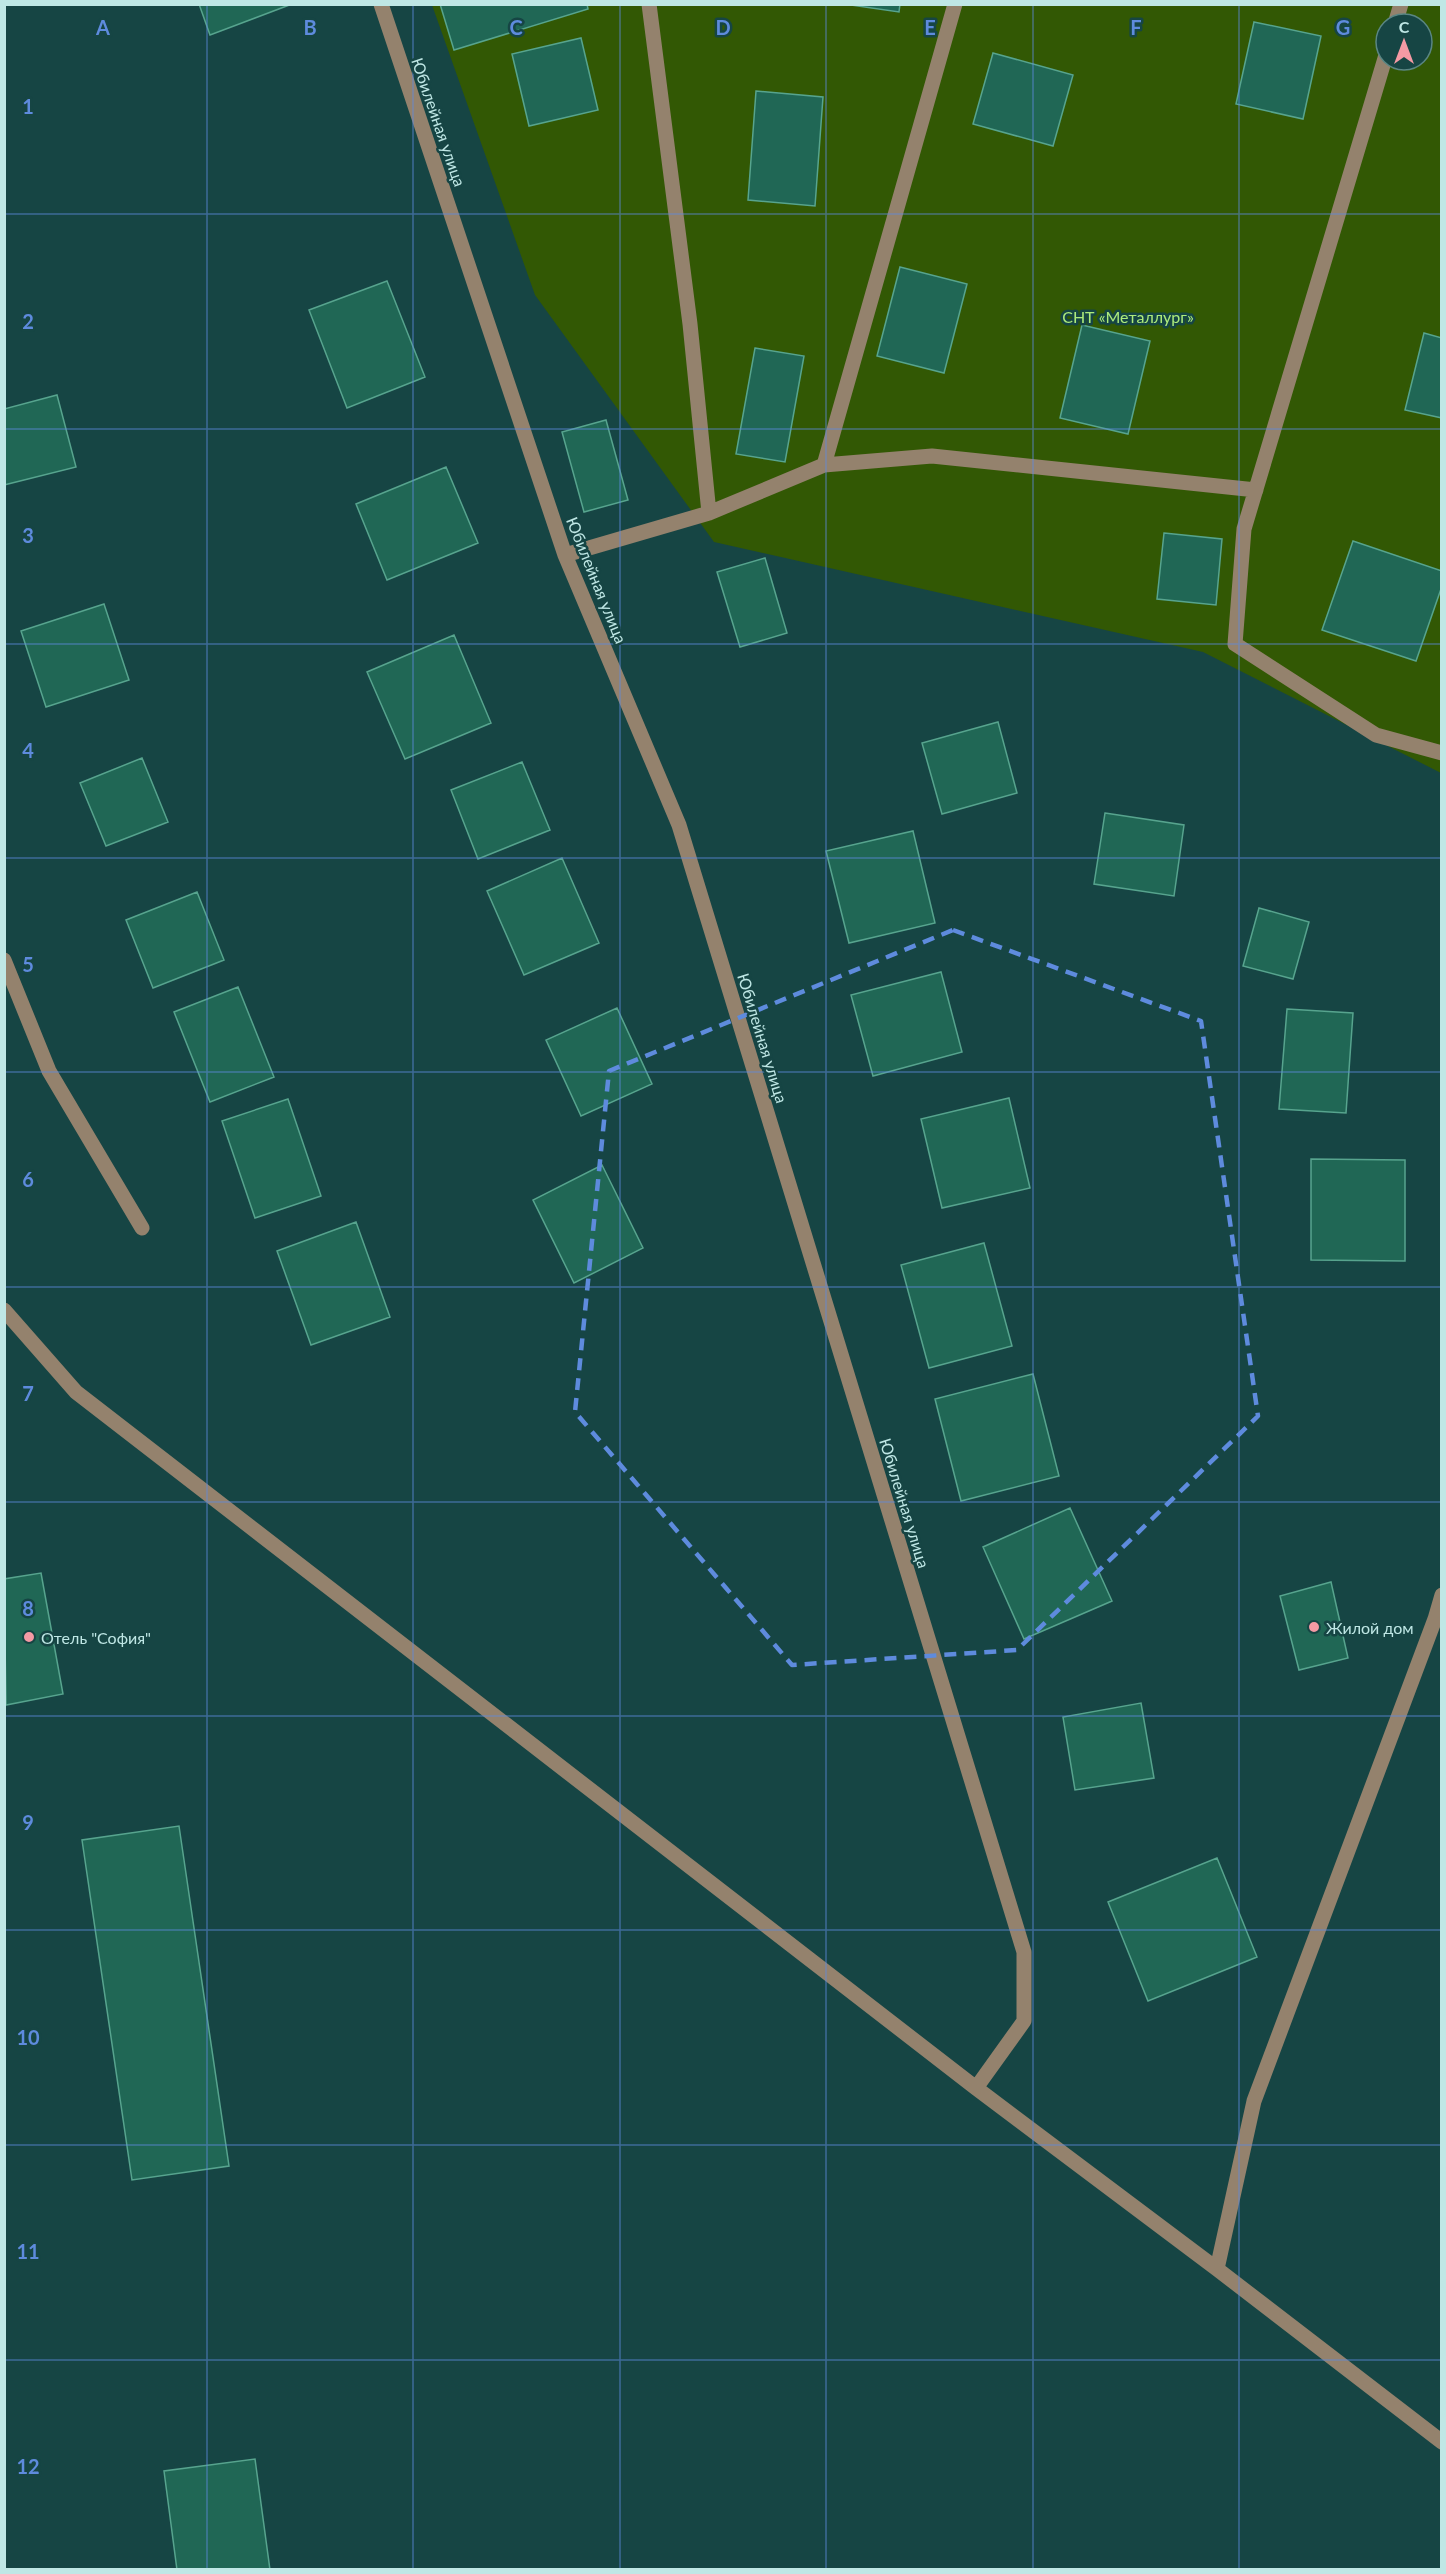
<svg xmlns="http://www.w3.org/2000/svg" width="1446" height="2574" font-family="Lato,sans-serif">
<rect width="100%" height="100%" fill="#164544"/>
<path fill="#325804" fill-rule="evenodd" d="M432,5H1441V773L1203,652L714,542L535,295ZM1386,24H1422V60H1386Z"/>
<path fill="#206755" stroke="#57a48e" stroke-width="1.5" d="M199,4H292L210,35Z
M440,4H587L588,9L454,50Z
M844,4H900L899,12Z
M1254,22L1321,36L1303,119L1236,104Z
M581,38L598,110L529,126L512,54Z
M993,53L1073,75L1053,146L973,124Z
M756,91L823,97L815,206L748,200Z
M900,267L967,284L944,373L877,356Z
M387,281L425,377L347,408L309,310Z
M1082,325L1150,341L1128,434L1060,418Z
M1424,333L1442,338V418L1405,410Z
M755,348L804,356L785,462L736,454Z
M57,395L76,467L4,485V409Z
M606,420L628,500L584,512L562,432Z
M446,467L478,543L387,580L356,504Z
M1164,533L1222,539L1216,605L1157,599Z
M1353,541L1442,571V586L1416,661L1322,630Z
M765,558L787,633L740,647L717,572Z
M104,604L129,680L46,707L21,631Z
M454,635L491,723L405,759L367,672Z
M998,722L1017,793L942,814L922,743Z
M142,758L168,822L106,846L80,783Z
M522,762L550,830L478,859L451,790Z
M1105,813L1184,825L1174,896L1094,884Z
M913,831L935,923L849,943L826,851Z
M562,858L599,943L524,975L487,891Z
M197,892L224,960L153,988L126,920Z
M1259,908L1309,922L1293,979L1243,966Z
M941,972L962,1052L873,1076L851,995Z
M238,987L274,1077L210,1102L174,1012Z
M617,1008L652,1084L581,1116L546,1040Z
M1287,1009L1353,1013L1346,1113L1279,1109Z
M1009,1098L1030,1188L942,1208L921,1119Z
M288,1099L321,1196L255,1218L222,1121Z
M1311,1159L1405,1160V1261L1311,1260Z
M602,1165L643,1248L574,1283L533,1200Z
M356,1222L390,1317L311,1345L277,1251Z
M984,1243L1012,1346L929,1368L901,1265Z
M1033,1374L1059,1476L961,1501L935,1399Z
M1070,1508L1112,1601L1024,1639L983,1547Z
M41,1573L63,1694L6,1705L4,1579Z
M1331,1582L1348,1658L1299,1670L1280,1596Z
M1141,1703L1154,1778L1075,1790L1063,1717Z
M179,1826L229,2166L132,2180L82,1840Z
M1217,1858L1257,1957L1148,2001L1108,1902Z
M255,2459L270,2570H177L164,2471Z"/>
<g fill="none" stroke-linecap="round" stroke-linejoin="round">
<path stroke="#94826d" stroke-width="15" d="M381,4L565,555L679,825L1024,1952V2021L976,2088
M649,4L690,324L709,513
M1395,24L1401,4
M1386,55L1244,529L1235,644L1376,735L1442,753
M824,465L955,4
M565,555L709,513L824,465L932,456L1256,490
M4,960L49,1071L142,1228
M4,1310L76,1392L976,2088L1217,2269L1442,2442
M1217,2269L1254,2101L1435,1619L1442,1595"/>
</g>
<path fill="none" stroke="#5e8bdd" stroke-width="4.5" stroke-dasharray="12 8" stroke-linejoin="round" d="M953,930L1201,1021L1258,1416L1017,1650L792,1665L575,1412L609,1071Z"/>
<path fill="none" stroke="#5e8bdd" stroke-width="1.5" stroke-opacity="0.55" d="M207,4V2570M413,4V2570M620,4V2570M826,4V2570M1033,4V2570M1239,4V2570M4,214H1442M4,429H1442M4,644H1442M4,858H1442M4,1072H1442M4,1287H1442M4,1502H1442M4,1716H1442M4,1930H1442M4,2145H1442M4,2360H1442"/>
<g fill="#f49aa4" stroke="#164544" stroke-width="2">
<circle cx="1314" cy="1627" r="6"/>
<circle cx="29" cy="1637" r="6"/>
</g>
<g text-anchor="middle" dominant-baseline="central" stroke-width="5" stroke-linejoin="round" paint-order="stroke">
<g font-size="16" fill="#bfe7e5" stroke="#164544">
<text transform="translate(439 122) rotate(71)">Юбилейная улица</text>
<text transform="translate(597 580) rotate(68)">Юбилейная улица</text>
<text transform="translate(763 1038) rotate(73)">Юбилейная улица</text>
<text transform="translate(905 1503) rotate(73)">Юбилейная улица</text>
</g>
<g font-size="16" fill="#adeb7b" stroke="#164544">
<text x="1128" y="316">СНТ «Металлург»</text>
</g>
<g font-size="16" fill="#bfe7e5" stroke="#164544" text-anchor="start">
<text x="1326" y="1627">Жилой дом</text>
<text x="41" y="1637">Отель "София"</text>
</g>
</g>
<g font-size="20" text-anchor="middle" font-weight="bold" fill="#5e8bdd" stroke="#164544" stroke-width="5" stroke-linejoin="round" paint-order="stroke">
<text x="103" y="35">A</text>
<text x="310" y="35">B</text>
<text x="516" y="35">C</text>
<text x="723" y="35">D</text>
<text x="930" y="35">E</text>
<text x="1136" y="35">F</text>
<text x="1343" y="35">G</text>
<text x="28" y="114">1</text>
<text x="28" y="329">2</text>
<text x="28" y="543">3</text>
<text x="28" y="758">4</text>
<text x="28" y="972">5</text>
<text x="28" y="1187">6</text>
<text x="28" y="1401">7</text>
<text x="28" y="1616">8</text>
<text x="28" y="1830">9</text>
<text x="28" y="2045">10</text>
<text x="28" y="2259">11</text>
<text x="28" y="2474">12</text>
</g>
<rect width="1446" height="2574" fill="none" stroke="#bfe7e5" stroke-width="12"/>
<g transform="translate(1404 42)"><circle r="28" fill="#164544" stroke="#5a8684" stroke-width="1.5"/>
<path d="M0-4.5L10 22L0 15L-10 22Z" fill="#f49aa4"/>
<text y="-9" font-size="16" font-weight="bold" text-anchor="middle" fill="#bfe7e5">С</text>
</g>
</svg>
